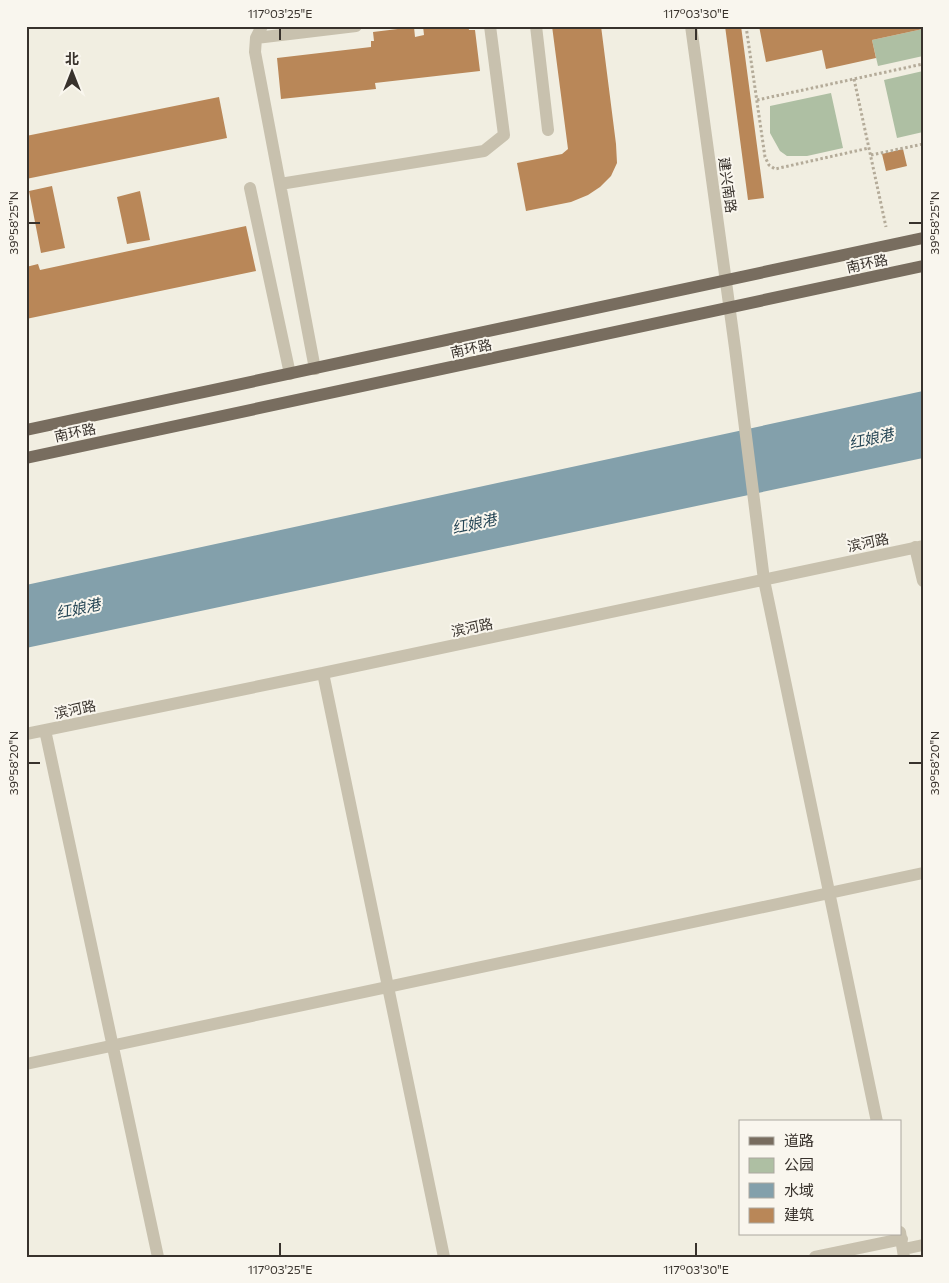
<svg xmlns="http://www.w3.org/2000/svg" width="949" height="1283" font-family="Commissioner,'Noto Sans SC',sans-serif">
<rect width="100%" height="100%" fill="#f1eee1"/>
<path fill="#aebfa3" d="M923,29V56L878,66L872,40Z
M923,71V132L897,138L884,80Z
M831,93L843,148L807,156H787L780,151L770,133V106Z"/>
<path fill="#83a0ab" d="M923,391V458L26,648V585Z"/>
<path fill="#b98758" d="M423,26H468L469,30H475L480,71L375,83L376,89L281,99L277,58L371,47V41H374L373,32L414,27L415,37L424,35Z
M552,26H601L616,144L617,163L611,176L600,187L588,195L571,202L526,211L517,163L562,154L568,149Z
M725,26H741L764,198L748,200Z
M759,26H923V29L872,40L876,58L826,69L822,50L766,62Z
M219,97L227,138L26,179V136Z
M903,149L907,166L886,171L882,154Z
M52,186L65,248L41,253L29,191Z
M140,191L150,240L127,244L117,197Z
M246,226L256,271L26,319V267L38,264L40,270Z"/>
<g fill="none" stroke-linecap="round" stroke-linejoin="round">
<path stroke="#b4ab99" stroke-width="3" stroke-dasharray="2.5 2.5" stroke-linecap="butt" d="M746,26L765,157L769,165L775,169L869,148
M854,79L886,227
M757,100L923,64
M871,155L923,144"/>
<path stroke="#c8c1ae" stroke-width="12" d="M262,26L256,38L255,52L315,369
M536,26L548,130
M691,26L735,348L764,580L877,1122
M256,38L356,26
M280,184L484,151L504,135L490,26
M250,188L290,374
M915,547L923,581
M323,673L444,1257
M45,730L158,1257
M26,734L323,673L923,546
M26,1064L923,873
M900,1232L904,1257
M904,1249L923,1245
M815,1257L902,1239"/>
<path stroke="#786d5f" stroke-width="12" d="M26,430L923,238
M26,458L923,266"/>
</g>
<path fill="none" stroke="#38322c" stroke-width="2" d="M280,28V40M696,28V40M28,223H40M909,223H922M28,763H40M909,763H922M280,1243V1256M696,1243V1256"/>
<g text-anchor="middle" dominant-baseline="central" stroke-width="4" stroke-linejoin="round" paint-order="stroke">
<g font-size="14" fill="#38322c" stroke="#f9f6ee">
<text transform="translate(728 185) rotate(82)">建兴南路</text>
<text transform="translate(867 263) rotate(-12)">南环路</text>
<text transform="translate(471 348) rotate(-12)">南环路</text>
<text transform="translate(75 432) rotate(-12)">南环路</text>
<text transform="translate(868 542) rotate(-12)">滨河路</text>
<text transform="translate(472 627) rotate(-12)">滨河路</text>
<text transform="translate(75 709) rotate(-12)">滨河路</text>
</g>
<g font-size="15" font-style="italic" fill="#264655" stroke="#f9f6ee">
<text transform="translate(871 438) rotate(-12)">红娘港</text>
<text transform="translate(474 523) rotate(-12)">红娘港</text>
<text transform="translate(78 608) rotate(-12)">红娘港</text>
</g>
</g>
<rect width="949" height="1283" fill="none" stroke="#f9f6ee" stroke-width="55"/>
<rect x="739" y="1120" width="162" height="115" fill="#f9f6ee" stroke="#aca8a0"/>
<rect x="749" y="1137" width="25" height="8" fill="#786d5f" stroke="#aca8a0"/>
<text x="784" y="1146" font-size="15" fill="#38322c">道路</text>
<rect x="749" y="1158" width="25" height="15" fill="#aebfa3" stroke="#aca8a0"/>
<text x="784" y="1170" font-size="15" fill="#38322c">公园</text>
<rect x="749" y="1183" width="25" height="15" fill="#83a0ab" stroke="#aca8a0"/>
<text x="784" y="1196" font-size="15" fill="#38322c">水域</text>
<rect x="749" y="1208" width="25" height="15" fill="#b98758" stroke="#aca8a0"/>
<text x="784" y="1220" font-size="15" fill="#38322c">建筑</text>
<g transform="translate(72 72)" stroke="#f9f6ee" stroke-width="4" paint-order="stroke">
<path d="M0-4L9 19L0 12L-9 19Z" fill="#38322c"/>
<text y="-8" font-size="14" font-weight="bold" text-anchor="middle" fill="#38322c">北</text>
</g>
<rect x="28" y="28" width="894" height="1228" fill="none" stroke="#38322c" stroke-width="2"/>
<g font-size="12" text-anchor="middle" fill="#38322c">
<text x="280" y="18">117°03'25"E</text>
<text x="696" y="18">117°03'30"E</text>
<text transform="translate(14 223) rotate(-90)" y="4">39°58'25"N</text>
<text transform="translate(935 223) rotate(-90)" y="4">39°58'25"N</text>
<text transform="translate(14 763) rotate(-90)" y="4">39°58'20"N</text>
<text transform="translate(935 763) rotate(-90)" y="4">39°58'20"N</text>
<text x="280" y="1274">117°03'25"E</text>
<text x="696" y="1274">117°03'30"E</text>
</g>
</svg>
